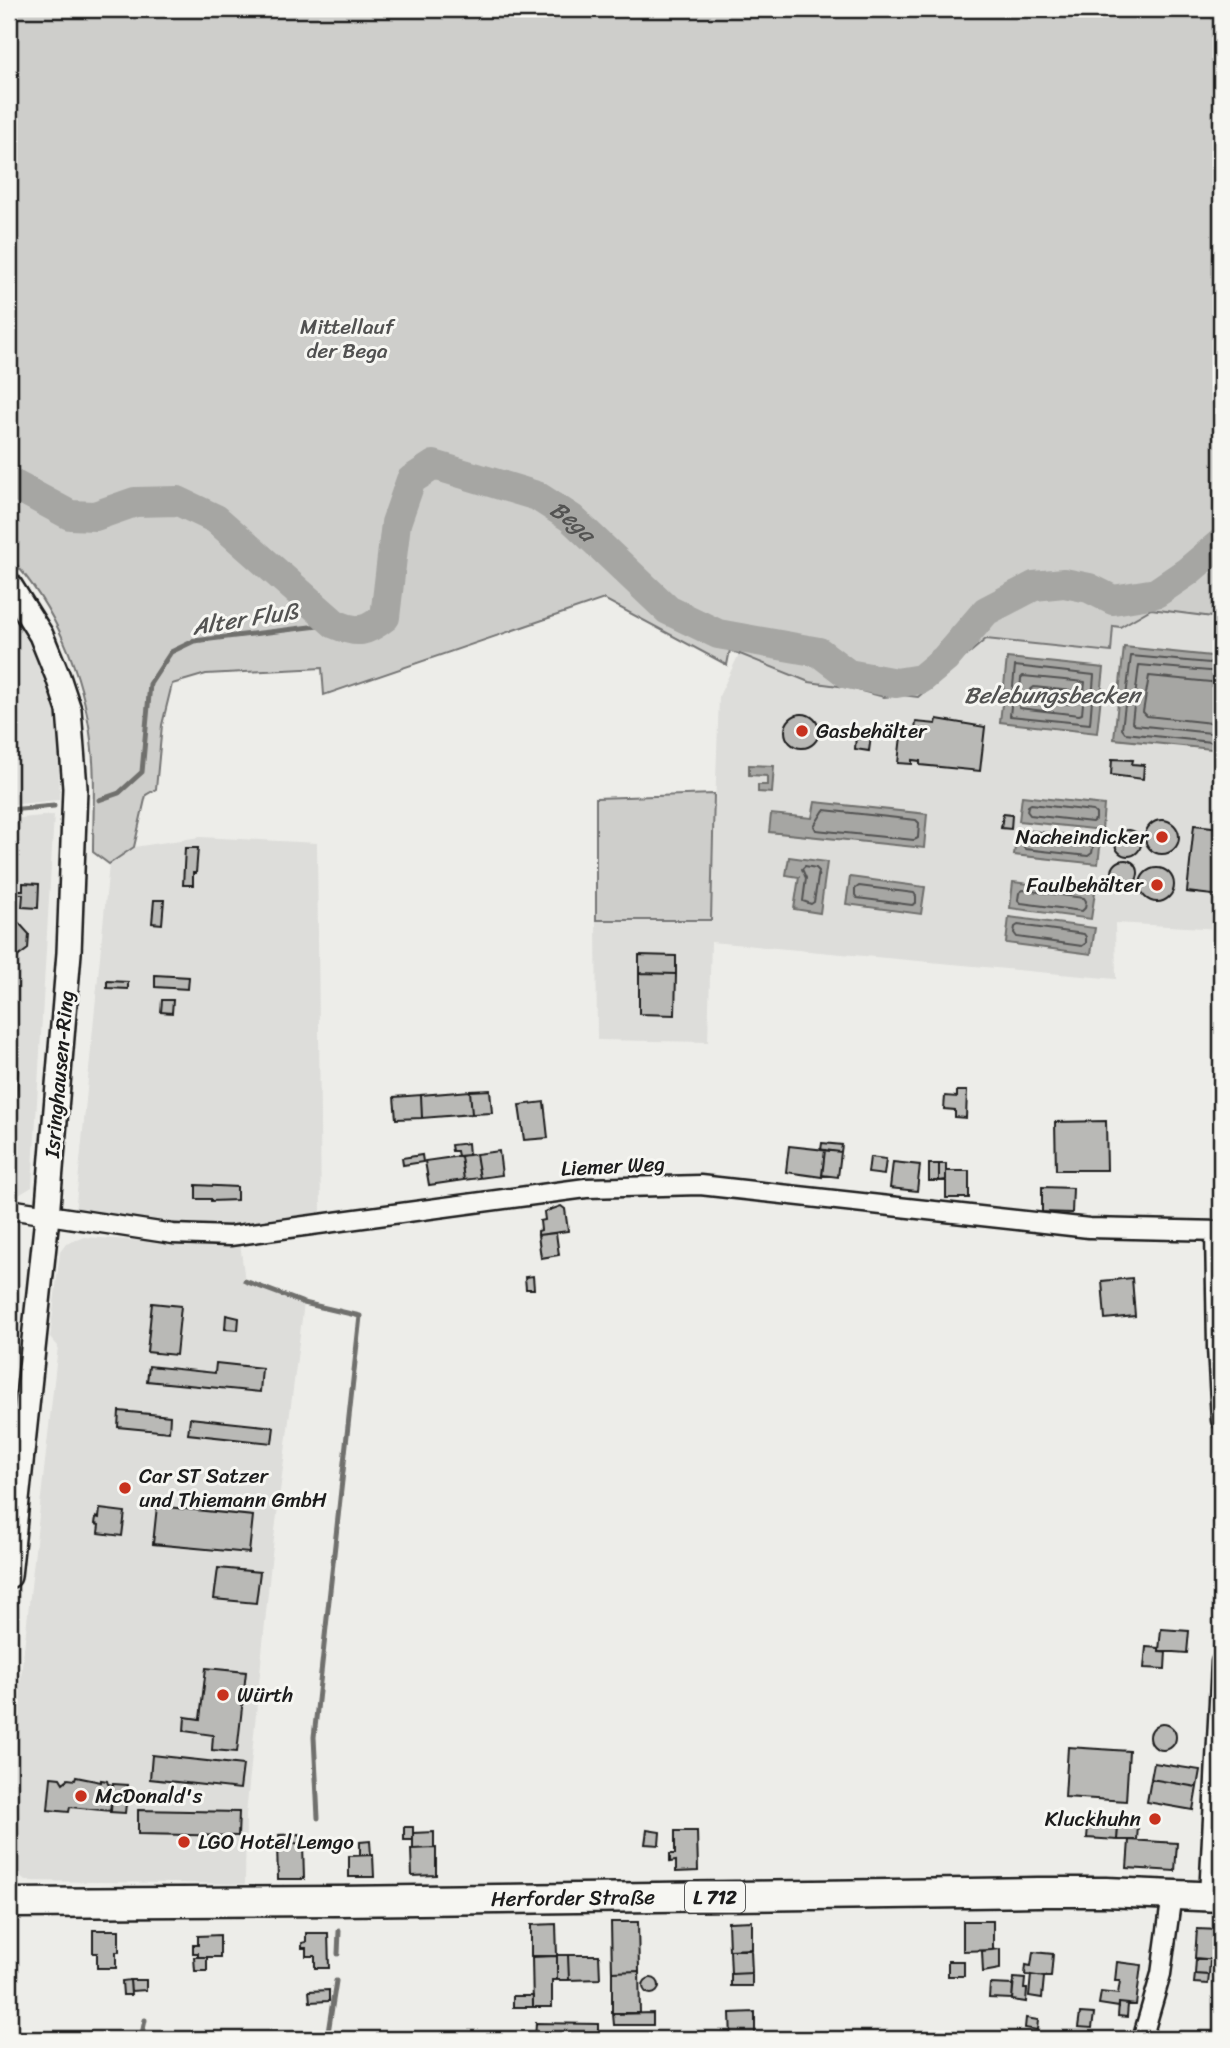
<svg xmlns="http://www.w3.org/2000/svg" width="1230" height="2048" font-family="Sriracha,sans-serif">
<rect width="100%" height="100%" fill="#edede9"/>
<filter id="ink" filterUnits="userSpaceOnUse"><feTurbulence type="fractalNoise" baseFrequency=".0143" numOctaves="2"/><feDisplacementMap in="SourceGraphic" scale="14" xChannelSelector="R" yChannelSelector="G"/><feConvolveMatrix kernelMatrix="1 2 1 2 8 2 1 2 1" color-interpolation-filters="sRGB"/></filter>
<g filter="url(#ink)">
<path fill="#ddddda" d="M1116,598L1221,610V929L1115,923L1116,979L711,942L708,1042L597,1040L596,920H711L719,696L739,654L809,682L918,697L986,639L1111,652Z
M9,609L30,646L46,682L55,711L60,743L59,800L9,805Z
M54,815L32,1187L17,1196L9,1195V819Z
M200,837L317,843L321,1214L214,1228L75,1213L109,864L134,847Z
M84,1237L194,1244L240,1243L245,1281L304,1303L271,1562L246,1815L245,1884L25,1881L16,1872L9,1853V1782L58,1346L50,1337L60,1252L66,1244Z"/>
<path fill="#cececb" stroke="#757574" stroke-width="2" d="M9,9H1221V618L1151,609L1120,627L1113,626L1111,652L986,639L918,697L902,695L884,697L846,687L809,682L730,650L727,665L604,599L324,695L322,668L206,674L172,684L162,725L156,789L146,795L134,847L109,864L93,852C93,814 96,777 91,740C83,672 55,607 9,556Z
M714,794L711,920H596V798Z"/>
<path fill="#a6a6a3" stroke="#6f6f6d" stroke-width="2" d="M1124,647L1221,657V750L1114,739Z
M1007,658L1104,668L1097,733L1000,722Z
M749,765L774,766L772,793L758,792V785H767V776L749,775Z
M1022,796L1104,805L1102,830L1019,821Z
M815,802L927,814L924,848L769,832L771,814L812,818Z
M1017,829L1101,839L1098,864L1014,855Z
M789,857L827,862L820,913L794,909L799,877L786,875Z
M850,877L925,887L921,914L846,904Z
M1013,882L1095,892L1091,919L1010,908Z
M1009,917L1095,928L1091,954L1006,943Z"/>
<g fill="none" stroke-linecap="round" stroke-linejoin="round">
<path stroke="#535352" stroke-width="2" d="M1221,664L1131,656L1122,729L1125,733L1221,743
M1015,666L1094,675L1090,724L1010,716Z
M1221,672L1139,665L1132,722L1135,725L1221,734
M1023,676L1085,682L1082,714L1079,715L1019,708L1021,678Z
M1221,683L1149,676L1143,712L1147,716L1221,724
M1034,687L1072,691L1074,694V701L1070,704L1032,699L1030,697V690Z
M1031,804L1093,811L1096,814V819L1092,822L1030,815L1027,811L1028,806Z
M824,810L916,820L919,823L918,838L914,840L816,830L814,826Z
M1026,837L1090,845L1093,847L1092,853L1088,856L1025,849L1022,845Z
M805,866L816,868L819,871L814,902L811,904L803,901L806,878L802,869Z
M859,886L914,893L916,896V903L912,905L857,898L855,895V889Z
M1023,890L1084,898L1086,901L1085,908L1082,911L1021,903L1018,900L1019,893Z
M1018,925L1084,934L1086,937V943L1082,946L1017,937L1014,933L1015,927Z"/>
<path stroke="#6f6f6d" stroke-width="5" d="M99,800L119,793L142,772L150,684L171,652L194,641L335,624
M9,810L54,806
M245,1281L304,1303L360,1316L314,1737L318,1818
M338,1954L339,1931
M141,2039L145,2020
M327,2039L336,1981"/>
<path stroke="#a6a6a3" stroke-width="30" id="s1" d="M9,482L70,515L95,516L135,502L178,501L216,519L335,624C358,634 366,632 385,617L396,523L411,480L434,465L537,496L571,518L668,610L718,634L819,652L848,674L896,683L921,679L945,659L986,611L1034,586L1064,583L1089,588L1113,600L1156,593L1187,572L1221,543"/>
</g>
<path fill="#b9b9b6" stroke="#1c1c1c" stroke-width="2" d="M785 731a17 17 0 1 1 34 0a17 17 0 1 1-34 0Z
M937,719L985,727L980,771L920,765V761L912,760V764L898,763L901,736L914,737L916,722L936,724Z
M856,735L871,736L869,751L855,749Z
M1112,759L1133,760L1132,764L1144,765L1143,779L1111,775Z
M1003,814L1012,815L1011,829L1001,828Z
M1145 837a17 17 0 1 1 34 0a17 17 0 1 1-34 0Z
M1194,825L1221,828V896L1187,892Z
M1115 843a13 13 0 1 1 26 0a13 13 0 1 1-26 0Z
M185,848H198L196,873H193V885H183Z
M1112 873a13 13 0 1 1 26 0a13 13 0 1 1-26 0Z
M1140 885a17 17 0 1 1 34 0a17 17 0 1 1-34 0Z
M23,883L39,884L38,908L22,907L23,894H18V890H23Z
M154,900H164L162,924L152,923Z
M9,921L19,923L29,934L28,949L16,958L9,959Z
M639,955L676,956V974L639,973Z
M639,973L676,974L675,1015L639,1014Z
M155,975L189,977L188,989L155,987Z
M107,981L128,982V989L107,988Z
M162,1000H173L172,1013L161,1012Z
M9,1067H18L13,1154H9Z
M490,1090L492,1113L472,1114L470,1091Z
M470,1091L472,1114L422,1118L421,1095Z
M957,1091H967L966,1118L955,1117V1110L944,1109L945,1096L957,1097Z
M421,1095L422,1118L396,1119L394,1097Z
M544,1102L548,1138L524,1140L519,1105Z
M1106,1121L1107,1170H1056L1055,1122Z
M468,1143L469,1155L458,1156L457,1151H452L451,1145Z
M822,1143L842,1145L841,1152L821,1150Z
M789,1146L825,1150L822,1177L786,1172Z
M825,1150L841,1152L838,1177L822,1175Z
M499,1151L502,1175L480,1178L476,1154Z
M476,1154L480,1178L464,1180L461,1156Z
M422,1155L423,1162L403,1165L402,1158Z
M461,1156L464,1180L429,1185L425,1161Z
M870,1157L886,1159L884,1175L868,1173Z
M893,1162L920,1165L917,1191L890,1188Z
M929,1164H939V1181H929Z
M939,1164H946V1180L939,1181Z
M946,1171H969V1198H946Z
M196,1185L237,1187V1200L211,1201V1199H196Z
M1042,1187L1073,1188L1072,1213L1042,1212Z
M561,1206L565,1209L568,1231L538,1235V1231L541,1230L540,1221L545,1220L544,1212Z
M556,1233L559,1255L541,1258L538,1235Z
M533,1276L534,1289H526L525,1277Z
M1132,1278L1135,1316L1105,1319L1102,1281Z
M152,1303L181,1306L176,1355L147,1352Z
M226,1315L239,1318L238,1330L225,1329Z
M216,1363L262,1368L260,1392L147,1381L149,1366L215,1373Z
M119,1411L170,1416L169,1432L118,1427Z
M190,1418L274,1427L272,1443L188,1434Z
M157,1506L253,1516L249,1553L153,1544Z
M100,1509L125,1512L122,1536L98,1533L99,1525L95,1524L96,1517L99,1518Z
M218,1568L260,1572L256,1603L214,1599Z
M1161,1629L1189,1631L1187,1653L1159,1651Z
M1146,1647L1159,1648V1651H1166L1165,1669L1144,1668Z
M206,1668L246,1672L237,1752L212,1750L213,1735L184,1731L185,1717L200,1719Z
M1150 1737a13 13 0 1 1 26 0a13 13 0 1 1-26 0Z
M1068,1747L1129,1751L1126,1801L1065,1797Z
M152,1755L243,1765L240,1789L150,1779Z
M1154,1763L1200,1770L1197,1787L1151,1779Z
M51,1777L60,1778L63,1783L68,1779L75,1780L76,1777L101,1782V1780L107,1781L108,1784L113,1785L111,1811L70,1807L69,1812L48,1810Z
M1151,1779L1197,1787L1193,1810L1147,1802Z
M113,1784L128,1785L125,1813L110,1812Z
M138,1810L239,1812L238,1836L138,1834Z
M1089,1816L1119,1818L1117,1840L1087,1838Z
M1118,1824L1138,1826L1137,1840H1117Z
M404,1827H413V1840H404Z
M647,1830L660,1832L659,1845L645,1844Z
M675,1831H697L698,1871L676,1872V1861L670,1862V1854H675Z
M434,1832V1848L413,1849V1833Z
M299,1834L302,1843L280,1844L279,1835Z
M1129,1840L1177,1843L1175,1871L1127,1868Z
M370,1841L371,1855H360V1842Z
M303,1843L304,1879H278L277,1844Z
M436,1848V1875L412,1876L411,1849Z
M373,1855L374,1877H349V1856Z
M752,1921V1949L729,1950L728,1922Z
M963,1921H993V1950L963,1951Z
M611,1922H638L639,1971L612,1972Z
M556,1924L557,1956H531V1925Z
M1197,1929L1220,1930L1217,1960L1195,1958Z
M93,1930H119V1952H116V1968H97V1953H93Z
M306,1933H328L329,1968H315V1956H306V1948H302V1943L306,1942Z
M220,1935V1957H198V1953H193V1945H198V1936Z
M1000,1949V1969L983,1972L982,1951Z
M730,1950H751L752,1973L731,1974Z
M1033,1952L1053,1954L1051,1977L1025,1975L1026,1965L1031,1966Z
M557,1955H568L569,1980H557Z
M568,1955H599L600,1979L569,1980Z
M557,1956V1980H552V2007H533L532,1957Z
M194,1957H207V1971H195Z
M1196,1959H1210L1209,1975L1195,1974Z
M948,1961H964V1976H948Z
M1117,1962L1141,1965L1136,2005L1119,2003V2007L1099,2004L1101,1992L1118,1994L1120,1981H1115Z
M639,1971L640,2013H612V1972Z
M752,1973V1986H731V1974Z
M1195,1974L1209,1975L1208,1984L1194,1983Z
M1031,1975L1044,1977L1042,1998L1029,1996Z
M1014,1978L1025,1979L1024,1989H1027L1026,2002L1012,2000Z
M643 1986a8 8 0 1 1 16 0a8 8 0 1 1-16 0Z
M130,1980H146V1990L131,1991Z
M130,1980L131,1995H123L122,1981Z
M990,1984L1013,1985L1012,1999L989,1998Z
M329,1990V2001L310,2002L309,1991Z
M513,1996H533V2007H513Z
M1119,2003L1128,2004L1127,2017L1118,2016Z
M755,2012V2039H731L730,2013Z
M653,2013V2025H614L613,2014Z
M1080,2013L1094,2014L1092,2028L1078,2027Z
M1026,2018L1038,2020L1037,2030L1025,2028Z
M536,2023L598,2024V2039H535Z"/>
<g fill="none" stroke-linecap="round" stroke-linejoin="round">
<defs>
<path id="minor" d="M9,1209L173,1234L230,1236L586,1188L700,1185L1089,1228L1221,1231
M1215,1231L1217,1347L1221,1420
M1209,1896L1221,1662
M1142,2039L1161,1974L1172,1894"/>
<path id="tertiary" d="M9,584L41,635L58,677L69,710L75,788L69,953L47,1217L9,1576"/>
<g id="primary">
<path id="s2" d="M9,1903L338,1901L1038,1892H1106L1221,1897"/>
</g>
</defs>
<use href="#minor" stroke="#1c1c1c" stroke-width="23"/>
<use href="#tertiary" stroke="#1c1c1c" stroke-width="28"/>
<use href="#primary" stroke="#1c1c1c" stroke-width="33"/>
<use href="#minor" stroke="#f6f6f2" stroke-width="18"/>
<use href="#tertiary" stroke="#f6f6f2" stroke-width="23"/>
<use href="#primary" stroke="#f6f6f2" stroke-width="28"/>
</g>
</g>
<g fill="#c8321e" stroke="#f6f6f2" stroke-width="2.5">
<circle cx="802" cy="731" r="7"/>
<circle cx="1162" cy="837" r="7"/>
<circle cx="1157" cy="885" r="7"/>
<circle cx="125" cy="1488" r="7"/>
<circle cx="223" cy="1695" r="7"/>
<circle cx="81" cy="1796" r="7"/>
<circle cx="1155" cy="1819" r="7"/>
<circle cx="184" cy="1842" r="7"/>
</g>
<g text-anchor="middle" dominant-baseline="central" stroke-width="6" stroke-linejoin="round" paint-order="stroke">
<rect fill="#f6f6f2" stroke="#5d5d5c" stroke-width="2" x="685" y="1881.5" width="60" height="31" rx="5"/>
<g font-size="19" font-weight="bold" fill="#1c1c1c">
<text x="715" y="1897">L 712</text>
</g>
<g font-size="21" fill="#515151" stroke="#f6f6f2">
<text x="347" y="327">Mittellauf<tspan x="347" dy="24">der Bega</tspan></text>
</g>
<g font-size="21" fill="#1c1c1c" stroke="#f6f6f2" text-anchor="start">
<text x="816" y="731">Gasbehälter</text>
<text x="1148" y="837" text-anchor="end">Nacheindicker</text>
<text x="1143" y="885" text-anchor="end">Faulbehälter</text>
<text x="139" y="1476">Car ST Satzer<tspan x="139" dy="24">und Thiemann GmbH</tspan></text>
<text x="237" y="1695">Würth</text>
<text x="95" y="1796">McDonald's</text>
<text x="1141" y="1819" text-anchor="end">Kluckhuhn</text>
<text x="198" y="1842">LGO Hotel Lemgo</text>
</g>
<g font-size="21" fill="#1c1c1c" stroke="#f6f6f2">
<text transform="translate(59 1074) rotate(-85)">Isringhausen-Ring</text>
<text transform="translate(613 1166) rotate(-3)">Liemer Weg</text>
<text stroke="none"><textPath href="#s2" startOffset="564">Herforder Straße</textPath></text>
</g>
<g font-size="23" font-style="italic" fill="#535352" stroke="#f6f6f2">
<text stroke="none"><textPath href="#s1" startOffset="754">Bega</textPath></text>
<text transform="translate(245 619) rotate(-9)">Alter Fluß</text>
<text x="1052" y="695">Belebungsbecken</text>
</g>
</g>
<rect width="1230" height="2048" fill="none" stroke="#f6f6f2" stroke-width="35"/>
<rect x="18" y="18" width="1195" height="2013" fill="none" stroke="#1c1c1c" stroke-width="2.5" filter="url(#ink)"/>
</svg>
